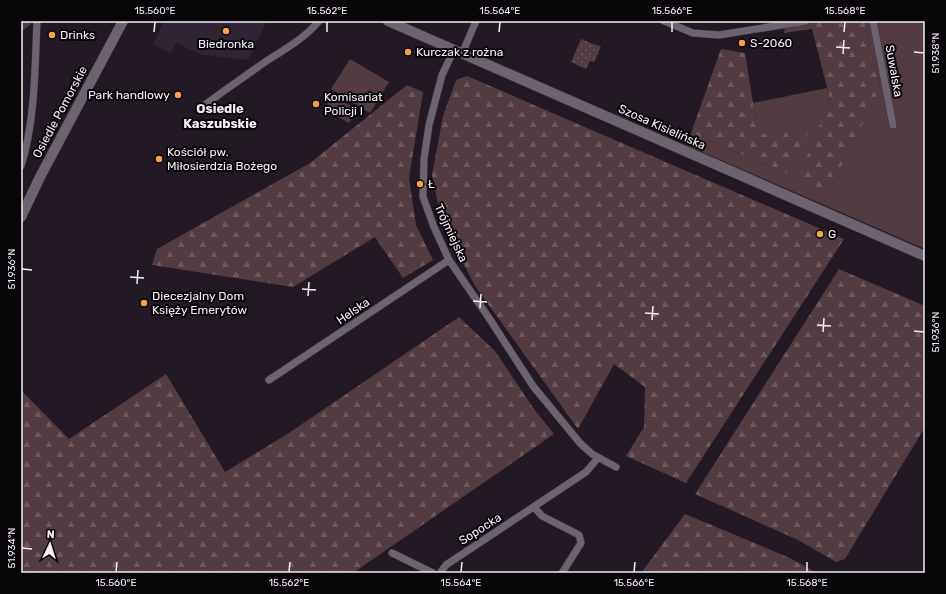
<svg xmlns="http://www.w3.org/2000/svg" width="946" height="594" font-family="Rubik,sans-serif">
<defs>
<pattern id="forest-firs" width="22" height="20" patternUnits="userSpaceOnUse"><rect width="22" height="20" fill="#523b41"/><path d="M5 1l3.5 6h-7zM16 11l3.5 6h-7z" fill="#6c585d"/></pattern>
<pattern id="park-dots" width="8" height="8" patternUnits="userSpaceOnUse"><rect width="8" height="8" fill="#523b41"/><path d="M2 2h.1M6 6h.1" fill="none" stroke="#6c585d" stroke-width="1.8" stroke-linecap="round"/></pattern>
</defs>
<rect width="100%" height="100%" fill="#221925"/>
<path fill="#2f2334" d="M164,21H267L248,60L202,55L176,43L171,53L153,45Z"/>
<path fill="#523b41" d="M21,21H32L31,24L21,32Z
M864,21H925V249L686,145L691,133L790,175L758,134L753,103L827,88L830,99L818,132L880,89Z
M350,59L389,82L370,113L331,89Z
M333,95L357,110L349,123L324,109Z"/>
<path fill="url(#forest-firs)" d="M786,21H864L880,89L828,193L798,179L830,99L812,29L784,33Z
M721,49L745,53L758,134L808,132L790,175L691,133Z
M467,76L844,239L686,483L626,456L644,427L645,387L614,364L578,429L475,286L442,222L432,175L443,116L456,80Z
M407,85L423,92L409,178L416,225L433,260L403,278L375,237L293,287L152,265L157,249L310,163Z
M839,269L925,306V427L845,559L836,562L798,540L695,494Z
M459,317L495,351L534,409L554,434L353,573H21V390L69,439L166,374L225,472L289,433Z
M685,514L790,558L817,573H641Z"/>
<path fill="url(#park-dots)" d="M581,39L601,47L594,62L590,61L586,69L571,62Z"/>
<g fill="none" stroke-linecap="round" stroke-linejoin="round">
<defs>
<path id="street" d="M664,21L693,33L719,35L806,21
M873,21L893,125
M454,50L442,75L429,125L424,159L423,197L434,227L449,260L489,318L533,386L580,443L592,454L616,467
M462,54L476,21
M202,107C223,91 244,77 265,62C285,49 304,39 319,21
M21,166C35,123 35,67 37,21
M269,380L449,260
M534,507L542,516L579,535L581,543L562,573
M392,553L433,573
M440,573L446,565L586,472L598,458"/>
<path id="secondary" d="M388,21L925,256
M21,217L40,177L123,21"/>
</defs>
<use href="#street" stroke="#3a343c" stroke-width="8"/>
<use href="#secondary" stroke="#3a343c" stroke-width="11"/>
<use href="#street" stroke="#6d6270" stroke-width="7"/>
<use href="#secondary" stroke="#6d6270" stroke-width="10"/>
</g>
<path fill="none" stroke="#f4eef6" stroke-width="1.5" d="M154,32L155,22M327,32V22M499,32L500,22M672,32V22M844,32L845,22M836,47L850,48M914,52L924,53M843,54L844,40M22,269L32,270M130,277L144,278M137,284L138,270M302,289L316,290M308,296L309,282M473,301L487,302M480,308L481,294M645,313L659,314M652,320L653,306M817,325L831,326M914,331L924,332M823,332L824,318M22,548L32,549M116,572L117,562M289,572L290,562M461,572L462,562M634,572L635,562M807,572V562"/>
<g fill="#f6a248" stroke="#09060a" stroke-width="1.5">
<circle cx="226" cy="31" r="4"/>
<circle cx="52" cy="35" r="4"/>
<circle cx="742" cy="43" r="4"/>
<circle cx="408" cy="52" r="4"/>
<circle cx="178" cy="95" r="4"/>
<circle cx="316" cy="104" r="4"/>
<circle cx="159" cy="159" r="4"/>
<circle cx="420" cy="184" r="4"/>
<circle cx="820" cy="234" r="4"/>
<circle cx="144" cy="303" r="4"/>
</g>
<g text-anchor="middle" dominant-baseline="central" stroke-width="4" stroke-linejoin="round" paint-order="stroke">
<g font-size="12" fill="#f4eef6" stroke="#09060a" text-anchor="start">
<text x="60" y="35">Drinks</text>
<text x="750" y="43">S-2060</text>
<text x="226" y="44" text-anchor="middle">Biedronka</text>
<text x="416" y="52">Kurczak z rożna</text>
<text x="170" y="95" text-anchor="end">Park handlowy</text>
<text x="324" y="97">Komisariat<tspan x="324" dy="14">Policji I</tspan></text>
<text x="167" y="152">Kościół pw.<tspan x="167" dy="14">Miłosierdzia Bożego</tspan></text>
<text x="428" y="184">Ł</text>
<text x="828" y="234">G</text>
<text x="152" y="296">Diecezjalny Dom<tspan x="152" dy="14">Księży Emerytów</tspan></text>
</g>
<g font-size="12" fill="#f4eef6" stroke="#09060a">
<text transform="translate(894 71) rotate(80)">Suwalska</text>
<text transform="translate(60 112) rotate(-62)">Osiedle Pomorskie</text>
<text transform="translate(662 127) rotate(24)">Szosa Kisielińska</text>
<text transform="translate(451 233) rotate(65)">Trójmiejska</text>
<text transform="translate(353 311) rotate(-34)">Helska</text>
<text transform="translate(480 529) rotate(-33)">Sopocka</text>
</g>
<g font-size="13" font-weight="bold" fill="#f4eef6" stroke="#09060a">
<text x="220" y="108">Osiedle<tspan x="220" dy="15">Kaszubskie</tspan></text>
</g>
</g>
<rect width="946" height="594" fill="none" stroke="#09060a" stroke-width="44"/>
<g transform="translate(50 544) rotate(4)" stroke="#09060a" stroke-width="3" paint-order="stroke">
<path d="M0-3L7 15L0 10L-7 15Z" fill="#f4eef6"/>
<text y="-6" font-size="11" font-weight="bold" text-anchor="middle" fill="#f4eef6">N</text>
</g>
<rect x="22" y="22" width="902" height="550" fill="none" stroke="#f4eef6" stroke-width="1.5"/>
<g font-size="10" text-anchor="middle" fill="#f4eef6">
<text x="155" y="14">15.560°E</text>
<text x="327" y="14">15.562°E</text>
<text x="500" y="14">15.564°E</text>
<text x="672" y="14">15.566°E</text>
<text x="845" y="14">15.568°E</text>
<text transform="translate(935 53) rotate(-90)" y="4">51.938°N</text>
<text transform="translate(11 269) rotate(-90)" y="4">51.936°N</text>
<text transform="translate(935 332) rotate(-90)" y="4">51.936°N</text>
<text transform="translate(11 548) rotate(-90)" y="4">51.934°N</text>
<text x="116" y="586">15.560°E</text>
<text x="289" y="586">15.562°E</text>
<text x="461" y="586">15.564°E</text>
<text x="634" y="586">15.566°E</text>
<text x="807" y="586">15.568°E</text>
</g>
</svg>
